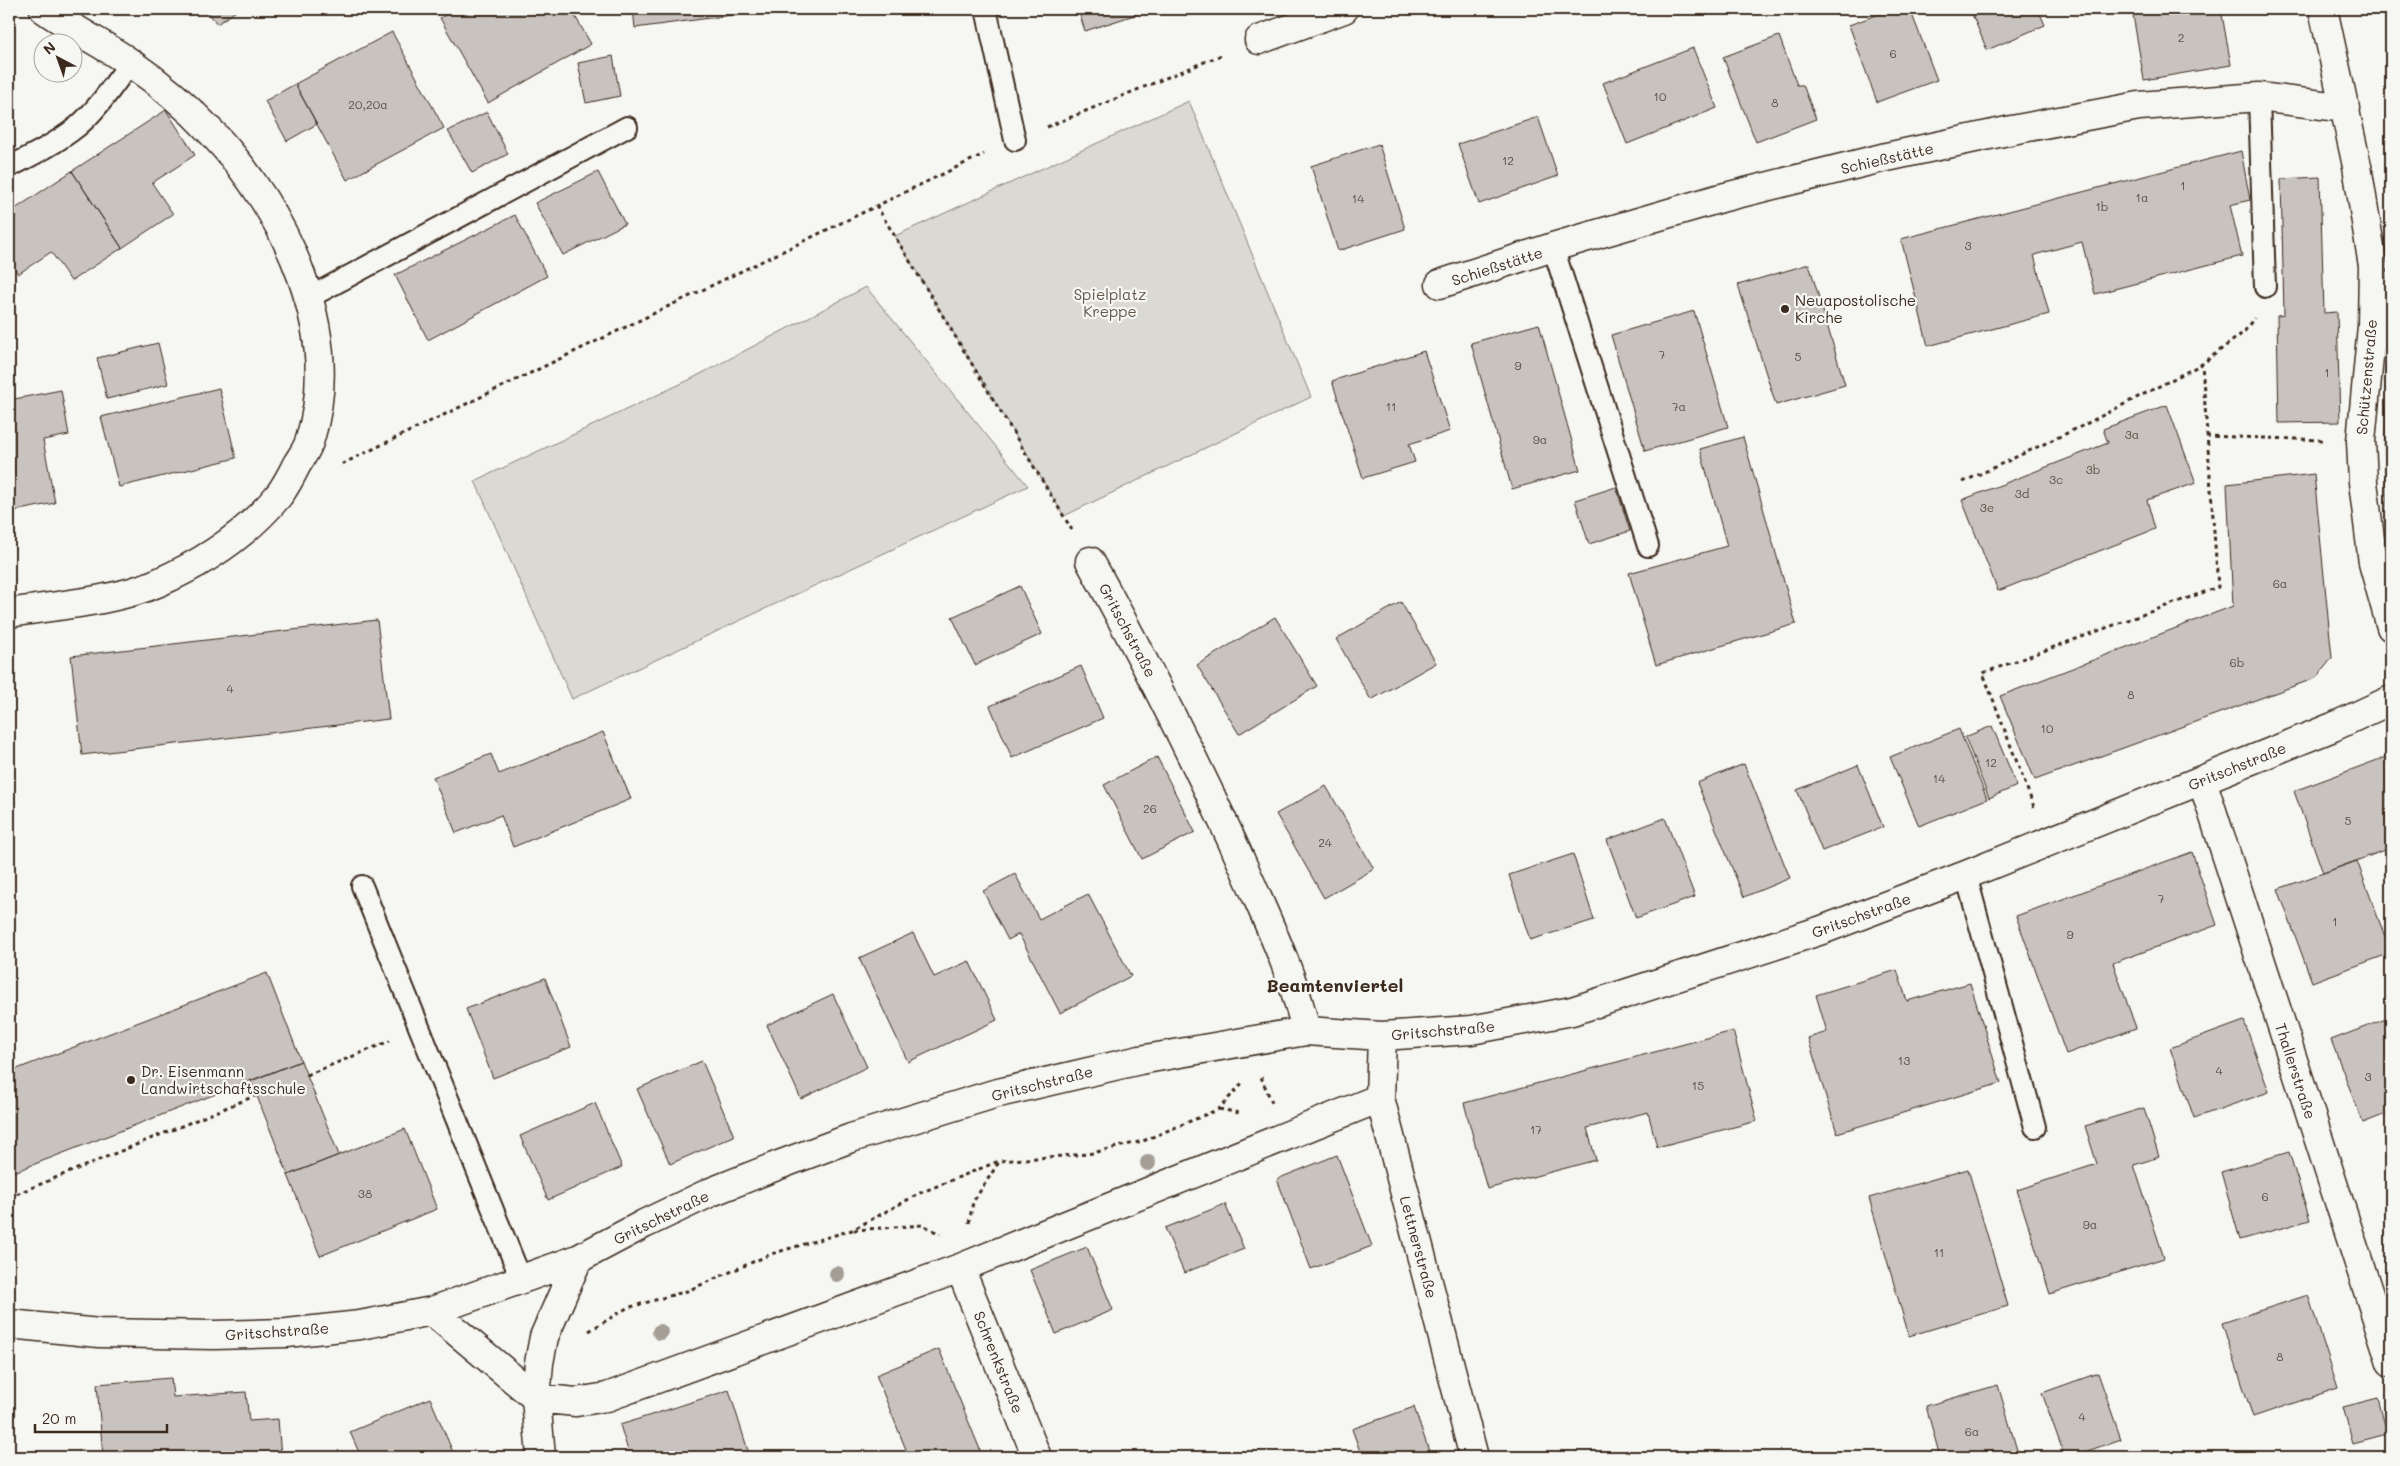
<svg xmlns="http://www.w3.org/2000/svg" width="2400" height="1466" font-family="Mali,sans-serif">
<rect width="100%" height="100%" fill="#f6f6f2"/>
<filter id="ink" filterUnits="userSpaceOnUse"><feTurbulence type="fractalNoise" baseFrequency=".02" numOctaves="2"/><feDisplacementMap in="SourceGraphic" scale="10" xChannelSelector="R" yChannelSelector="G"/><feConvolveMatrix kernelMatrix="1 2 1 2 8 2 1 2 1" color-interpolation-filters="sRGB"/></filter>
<g filter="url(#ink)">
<path fill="#dad9d3" stroke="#8a8278" d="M1189,101L1311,397L1064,516L895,236Z
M2391,187V556L2389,549L2384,448L2391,307L2388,188Z
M866,287L1028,486L572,699L475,481L691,379Z"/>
<path fill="#c8c3be" stroke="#3b2a1e" d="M206,9H239L217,24Z
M456,9H571L591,44L488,103L440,18Z
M633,9H777L635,28Z
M1078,9H1153L1085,31Z
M1893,9H1910L1937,80L1877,102L1849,25Z
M1970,9H2038L2045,25L1987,50Z
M2132,9H2221L2231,65L2144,80Z
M392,32L444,128L347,180L295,84Z
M1779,36L1797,85H1803L1816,119L1756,142L1723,57Z
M1693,48L1717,108L1627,144L1603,83Z
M613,56L620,96L586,103L578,63Z
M295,84L317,124L287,141L265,101Z
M166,110L195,155L152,183L173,214L122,248L72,171Z
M487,112L508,154L472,173L448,131Z
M1538,117L1558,176L1479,204L1458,144Z
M1379,144L1405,229L1338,251L1311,166Z
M2241,151L2250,200L2230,205L2242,256L2095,294L2082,242L2034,255L2049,314L1928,346L1901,239Z
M72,171L122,248L71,281L51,252L18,274L9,259V213Z
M598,172L625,224L563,255L535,203Z
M2320,177L2324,313L2337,312L2340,422L2279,423L2277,316L2284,315L2281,179Z
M515,215L547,276L428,340L395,275Z
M1809,264L1845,385L1776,405L1738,285Z
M1694,311L1728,427L1645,451L1611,335Z
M1539,324L1580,470L1512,489L1471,343Z
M158,343L168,384L107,399L97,358Z
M1424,351L1450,431L1409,444L1415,462L1363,478L1332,381Z
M219,388L236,458L119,487L101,417Z
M61,390L69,435L43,440L55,503L9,512V400Z
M2167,405L2196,483L2147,500L2155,529L1998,591L1962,500L2108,443L2103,429Z
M1743,437L1796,624L1656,665L1629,573L1727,546L1700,449Z
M2314,474L2332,658L2316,678L2035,780L2000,696L2233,606L2227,484Z
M1616,487L1630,531L1589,544L1575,500Z
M1020,586L1042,634L975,665L952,617Z
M1401,602L1436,663L1371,700L1336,639Z
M1275,617L1317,686L1239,734L1197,665Z
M377,620L389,719L82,755L71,656Z
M1081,666L1103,718L1012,758L990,706Z
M1992,726L2017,786L1989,798L1965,737Z
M1959,729L1987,799L1919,826L1890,757Z
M603,732L631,799L513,847L501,815L456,833L433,777L491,754L499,774Z
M2391,755V848L2323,873L2294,791Z
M1157,757L1195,832L1142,859L1104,785Z
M1744,764L1790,878L1744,897L1697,783Z
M1858,765L1883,827L1822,851L1797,790Z
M1326,786L1374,869L1324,898L1276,814Z
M1665,818L1695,897L1636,918L1607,840Z
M2192,852L2217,925L2113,963L2136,1028L2066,1054L2016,916Z
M1573,854L1594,920L1530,940L1509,875Z
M2357,861L2391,953L2312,982L2278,889Z
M1015,874L1039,919L1088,894L1131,976L1060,1013L1019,934L1008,940L983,891Z
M913,933L934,977L969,961L997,1020L908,1062L859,958Z
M1897,970L1907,1001L1970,983L2001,1083L1837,1133L1808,1038L1827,1032L1816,995Z
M267,973L301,1061L9,1174V1072Z
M545,978L571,1047L493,1078L466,1009Z
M833,994L867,1067L801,1099L767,1025Z
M2391,1017V1112L2363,1123L2331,1040Z
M2244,1021L2269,1092L2194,1118L2170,1048Z
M1733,1031L1757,1121L1657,1147L1648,1112L1587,1128L1596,1160L1487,1189L1464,1103Z
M301,1061L339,1155L288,1175L251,1081Z
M702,1061L734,1136L670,1164L637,1089Z
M595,1103L622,1167L548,1200L520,1136Z
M2144,1108L2159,1157L2134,1165L2164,1258L2050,1294L2017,1190L2097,1164L2085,1126Z
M405,1129L437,1209L320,1256L288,1175Z
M2289,1152L2310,1220L2240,1240L2221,1172Z
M1337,1155L1372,1246L1311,1269L1277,1179Z
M1968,1169L2008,1306L1909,1336L1869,1198Z
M1225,1204L1244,1249L1184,1273L1165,1228Z
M1087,1247L1113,1310L1056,1334L1030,1270Z
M2308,1295L2338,1388L2253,1417L2222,1323Z
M939,1349L983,1457H909L876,1375Z
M2098,1373L2121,1439L2071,1457H2065L2042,1393Z
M171,1378L173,1397L246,1392L249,1421L278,1419L281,1457H103L97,1384Z
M1998,1385L2019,1457H1940L1926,1406Z
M729,1390L750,1457H630L620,1425Z
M430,1398L455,1457H361L350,1432Z
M2378,1398L2387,1434L2353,1443L2343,1407Z
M1414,1407L1431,1457H1362L1352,1429Z"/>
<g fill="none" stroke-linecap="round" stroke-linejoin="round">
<defs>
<path id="service" d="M986,9L1015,140
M2259,97L2265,287
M9,167C33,155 57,143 78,126C99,108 114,84 130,63
M1553,247L1648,546
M310,297L627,127
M1966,875L2035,1127
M362,886L521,1279"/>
<path id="minor" d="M2323,9L2357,166L2373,266L2372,326L2361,441L2363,482L2373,563L2391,627
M1259,40L1344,9
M1440,284L1553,247L1721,198L1882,158L2012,130L2139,106L2259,97L2346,108
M1090,561C1147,665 1201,770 1249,879C1271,929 1294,977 1306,1031
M9,613C56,605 113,602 157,583C203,563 247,534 279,495C286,486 292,474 297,464C302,456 308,448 310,439C343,333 286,211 213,134C188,107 160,83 129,62C101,43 71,28 44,9
M2202,780L2391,1362
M1382,1036L1380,1098L1474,1457
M578,1259L544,1337L539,1363L536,1398L576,1402L607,1397L960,1268L1380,1098
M960,1268L1037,1457
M432,1311L536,1398L541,1457
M9,1324L99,1333L214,1335L287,1333L360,1325L432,1311L578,1259L644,1224L711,1192L779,1165L851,1138L994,1094L1140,1060L1306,1031L1382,1036L1471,1030L1572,1011L1822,930L1966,875L2333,727L2391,700"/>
</defs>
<use href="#service" stroke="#3b2a1e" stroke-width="24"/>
<use href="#minor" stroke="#3b2a1e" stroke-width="31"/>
<path stroke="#3b2a1e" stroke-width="3" stroke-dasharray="4 4" stroke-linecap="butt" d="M1047,127L1224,54
M876,205L1072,530
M2206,436L2325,440
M342,464L984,154
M1963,482L2082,426L2202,364L2244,332L2254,318
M2034,807L1983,673L2218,587L2202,364
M307,1075L390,1041
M1261,1077L1272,1103
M1219,1109L1240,1113
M9,1197L257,1095
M969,1223L973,1202L999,1162
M854,1230L923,1225L940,1234
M589,1331L627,1308L687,1291L771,1254L852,1230L920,1193L999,1161L1088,1154L1143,1141L1219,1109L1244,1081"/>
<use href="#service" stroke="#f6f6f2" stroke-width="20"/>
<use href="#minor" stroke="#f6f6f2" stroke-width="28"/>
</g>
<g fill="#a59e96">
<circle cx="1148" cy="1163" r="8"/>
<circle cx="837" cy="1274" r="8"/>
<circle cx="660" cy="1332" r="8"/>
</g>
</g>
<g fill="#3b2a1e" stroke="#f6f6f2" stroke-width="2">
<circle cx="1785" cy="309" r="5"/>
<circle cx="131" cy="1080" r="5"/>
</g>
<g text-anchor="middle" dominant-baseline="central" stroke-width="4.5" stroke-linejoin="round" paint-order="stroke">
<g font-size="12" fill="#5e5046">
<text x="2181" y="37">2</text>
<text x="1893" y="53">6</text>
<text x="1660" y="96">10</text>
<text x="1775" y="102">8</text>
<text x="368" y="104">20,20a</text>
<text x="1508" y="160">12</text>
<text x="2183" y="185">1</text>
<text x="2142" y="197">1a</text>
<text x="1358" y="198">14</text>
<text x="2102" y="206">1b</text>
<text x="1968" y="245">3</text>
<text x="1662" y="354">7</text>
<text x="1798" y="356">5</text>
<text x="1518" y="365">9</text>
<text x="2327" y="372">1</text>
<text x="1391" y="406">11</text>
<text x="1679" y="406">7a</text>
<text x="2132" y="434">3a</text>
<text x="1540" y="439">9a</text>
<text x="2093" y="469">3b</text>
<text x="2056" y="479">3c</text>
<text x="2022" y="493">3d</text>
<text x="1987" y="507">3e</text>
<text x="2280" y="583">6a</text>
<text x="2237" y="662">6b</text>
<text x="230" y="688">4</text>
<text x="2131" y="694">8</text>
<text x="2047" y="728">10</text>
<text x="1991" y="762">12</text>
<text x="1939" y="778">14</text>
<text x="1150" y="808">26</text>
<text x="2348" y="820">5</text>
<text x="1325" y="842">24</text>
<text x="2161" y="898">7</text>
<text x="2335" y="921">1</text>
<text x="2070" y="934">9</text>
<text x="1904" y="1060">13</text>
<text x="2219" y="1070">4</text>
<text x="2368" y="1076">3</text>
<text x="1698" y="1085">15</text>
<text x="1536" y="1129">17</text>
<text x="365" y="1193">38</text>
<text x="2265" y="1196">6</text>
<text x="2090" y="1224">9a</text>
<text x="1939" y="1252">11</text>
<text x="2280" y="1356">8</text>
<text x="2082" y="1416">4</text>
<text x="1972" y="1431">6a</text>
</g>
<g font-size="15" fill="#3b2a1e" stroke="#f6f6f2">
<text transform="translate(1887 158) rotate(-13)">Schießstätte</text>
<text transform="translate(1497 266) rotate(-18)">Schießstätte</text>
<text transform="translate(2366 377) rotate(-85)">Schützenstraße</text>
<text transform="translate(1128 630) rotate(62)">Gritschstraße</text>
<text transform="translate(2237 766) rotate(-22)">Gritschstraße</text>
<text transform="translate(1861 915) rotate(-20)">Gritschstraße</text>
<text transform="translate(1443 1030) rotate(-5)">Gritschstraße</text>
<text transform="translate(2296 1071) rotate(72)">Thallerstraße</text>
<text transform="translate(1042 1083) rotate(-14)">Gritschstraße</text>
<text transform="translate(661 1217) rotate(-26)">Gritschstraße</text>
<text transform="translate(1419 1247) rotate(75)">Lettnerstraße</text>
<text transform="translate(277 1331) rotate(-4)">Gritschstraße</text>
<text transform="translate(999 1362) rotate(68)">Schrenkstraße</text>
</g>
<g font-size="15" fill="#63564b" stroke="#f6f6f2">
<text x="1110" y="294">Spielplatz<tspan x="1110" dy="17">Kreppe</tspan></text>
</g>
<g font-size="15" fill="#3b2a1e" stroke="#f6f6f2" text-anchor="start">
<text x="1795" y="300">Neuapostolische<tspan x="1795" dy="17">Kirche</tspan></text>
<text x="141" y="1071">Dr. Eisenmann<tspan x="141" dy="17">Landwirtschaftsschule</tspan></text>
</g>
<g font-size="18" font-weight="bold" fill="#3b2a1e" stroke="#f6f6f2">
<text x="1335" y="985">Beamtenviertel</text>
</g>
</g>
<rect width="2400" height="1466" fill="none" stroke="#f6f6f2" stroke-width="30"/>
<rect x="15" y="15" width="2370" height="1436" fill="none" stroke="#3b2a1e" stroke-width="2" filter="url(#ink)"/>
<g transform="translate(58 58) rotate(319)"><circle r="24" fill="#f6f6f2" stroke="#aba49d"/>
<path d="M0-4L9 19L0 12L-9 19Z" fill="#3b2a1e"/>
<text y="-8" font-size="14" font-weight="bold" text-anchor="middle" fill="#3b2a1e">N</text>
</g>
<path d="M35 1424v8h132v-8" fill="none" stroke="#3b2a1e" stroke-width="2.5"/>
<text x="42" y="1424" font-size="15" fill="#3b2a1e" stroke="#f6f6f2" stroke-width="4" paint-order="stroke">20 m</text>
</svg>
